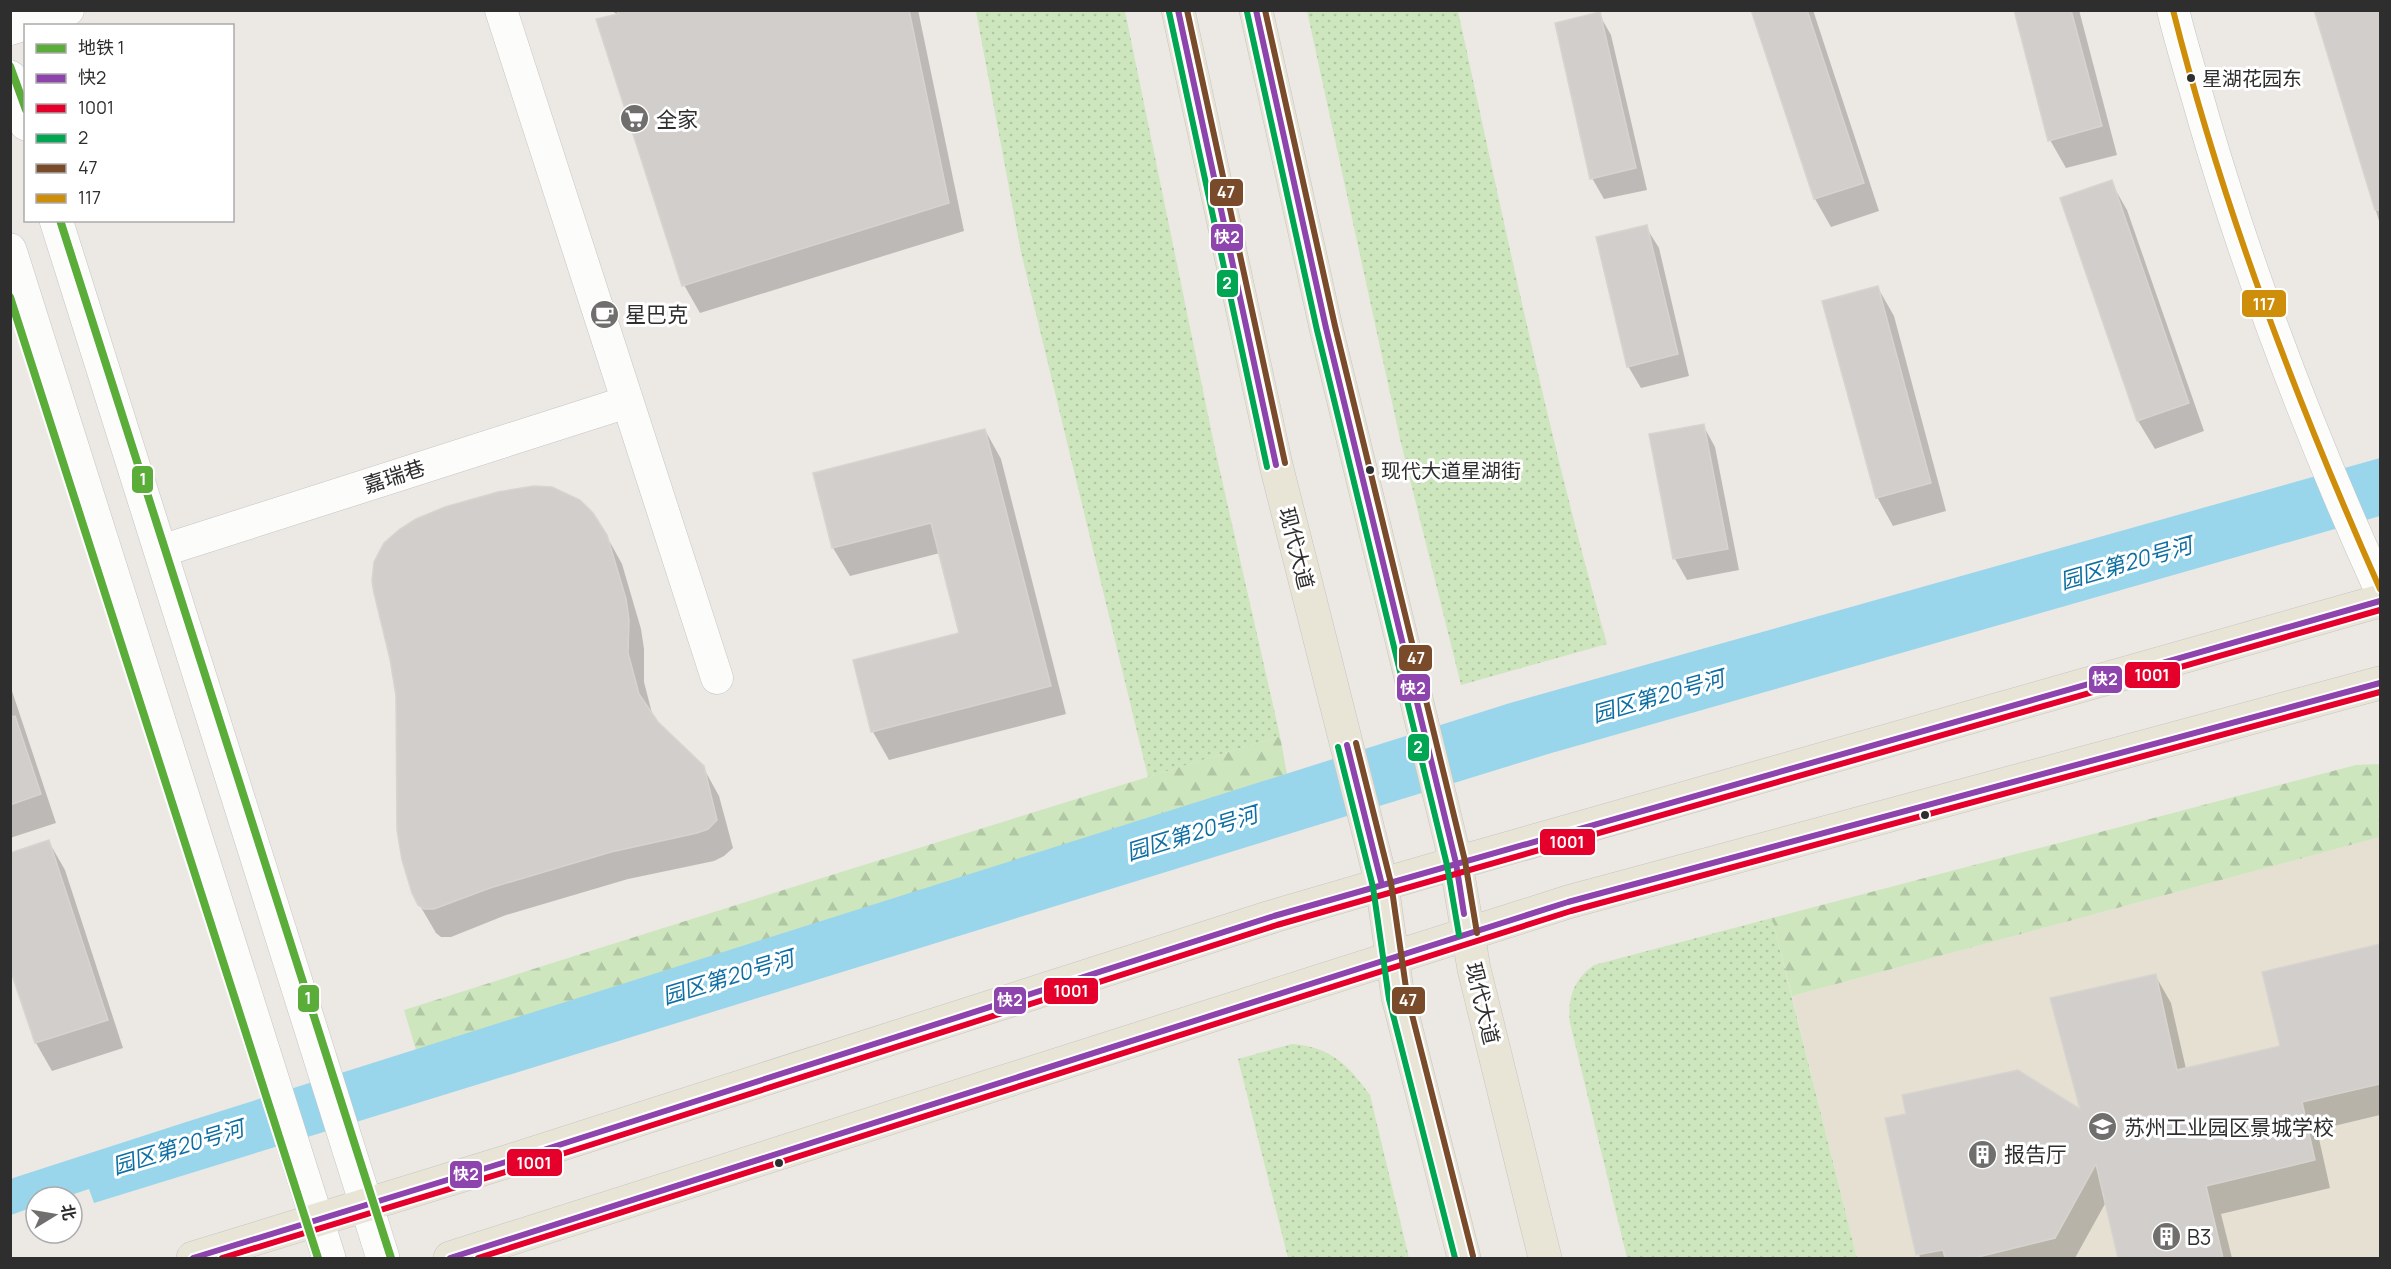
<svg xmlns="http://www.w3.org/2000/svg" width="2391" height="1269" font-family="Manrope,'Noto Sans SC',sans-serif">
<defs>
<pattern id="grass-dots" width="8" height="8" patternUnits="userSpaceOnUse" patternTransform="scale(1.5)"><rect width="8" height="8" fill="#cee6be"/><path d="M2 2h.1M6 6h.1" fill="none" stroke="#b1c6a4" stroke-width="1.8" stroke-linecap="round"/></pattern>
<pattern id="forest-firs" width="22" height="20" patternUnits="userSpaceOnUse" patternTransform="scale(1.5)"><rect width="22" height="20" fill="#cee6be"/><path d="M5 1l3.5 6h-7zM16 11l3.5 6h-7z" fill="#b1c6a4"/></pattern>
</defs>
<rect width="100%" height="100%" fill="#ece8e4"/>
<path fill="#e6e0d3" d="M2380,837V1258H1857L1792,996Z"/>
<path fill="url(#grass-dots)" d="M976,11H1125L1215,449L1280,736L1148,777L1021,252Z
M1307,11H1458C1504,222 1548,435 1607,644L1461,685L1400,439Z
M1772,918L1857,1258H1627L1570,1023C1567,998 1574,979 1594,965Z
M1292,1044C1331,1047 1348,1065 1370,1095L1409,1258H1288L1238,1059Z"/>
<path fill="url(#forest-firs)" d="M1280,736L1287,774L416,1050L404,1010L793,887Z
M2377,764L2380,765V837L1792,996L1772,918L2356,765Z"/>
<path fill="#99d6ec" d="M2380,458V516L1548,754L94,1203L89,1189L65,1197H36V1206L11,1215L10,1179L183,1123L1510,703Z"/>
<path fill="#0003" d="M611,10H918L964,231L700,313L684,285L619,16Z
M1753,10H1813L1879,211L1831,227L1815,199Z
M2016,10H2079L2117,155L2066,168L2050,140Z
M2315,10H2380V224Z
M1599,14L1611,35L1647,190L1604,199L1592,178Z
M2111,182L2127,210L2204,431L2155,449L2138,421L2061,199Z
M1646,227L1659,248L1689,376L1641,388L1628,366Z
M1878,288L1894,316L1946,511L1893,526L1877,497Z
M1703,425L1715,447L1739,570L1687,580L1675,559L1651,435Z
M985,430L1001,459L1066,714L889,760L873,732L855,661L961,634L940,553L850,576L833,548Z
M606,535L622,564L641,629L644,649V682L653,717L703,767L719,796L733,848L724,856L714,861L628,879L506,915L451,937H441L436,933L419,904Z
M10,685L56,823L10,838Z
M49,842L65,870L123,1048L52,1071L36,1043L10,964Z
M2380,946V1115L2317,1130L2330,1188L2221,1214L2232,1258H2120L2106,1202L2075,1258H1920L1887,1119L2082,1113L2155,975L2171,1003L2186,1069L2281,1047L2264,973Z"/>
<path fill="#d1cecb" stroke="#d7d4d0" stroke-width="1.5" d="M617,10H909L949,203L682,286L596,19L618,14Z
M1751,10H1807L1864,183L1814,199Z
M2014,10H2071L2102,126L2048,141Z
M2314,10H2380V210H2375Z
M1600,12L1636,168L1590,179L1555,23Z
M2112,180L2189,403L2137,421L2060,198Z
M1647,225L1678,354L1627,367L1596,237Z
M1878,286L1931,483L1876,498L1822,301Z
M1704,424L1728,549L1673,559L1649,434Z
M985,429L1051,686L871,732L853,660L959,633L931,523L832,548L813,473Z
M534,486L552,487L580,500L593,513L607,535L626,599L629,620L628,653L639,694L658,722L704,766L717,820L708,829L697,833L611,852L490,888L434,909H424L418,905L412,893L402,860L397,830L396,696L390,659L374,593L372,581L374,562L384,543L400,529L416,519L445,507L498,492Z
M15,716L41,794L10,805V717Z
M49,840L108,1020L35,1043L10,969V853Z
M2380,944V1084L2302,1102L2315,1160L2206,1186L2223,1258H2118L2096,1164L2055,1238L1974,1258H1945L1943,1250L1916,1255L1885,1118L1906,1114L1902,1095L2018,1070L2080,1109L2050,998L2156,974L2177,1070L2280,1046L2262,972Z"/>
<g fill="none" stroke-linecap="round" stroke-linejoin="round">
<defs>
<path id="tertiary" d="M501,10L717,678
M2173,10C2182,47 2194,84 2204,120C2251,281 2311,437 2380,589
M10,29L68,10
M161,551L627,402"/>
<path id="secondary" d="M10,77L26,124
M56,220L383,1258
M10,250L329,1258"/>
<path id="primary" d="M1178,10L1276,465L1382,885L1398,997L1464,1258
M1256,10L1326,328L1456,863L1474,969L1545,1258
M193,1258L509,1161L1274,916L1456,863L2380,601
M450,1258L1568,902L2380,683"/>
</defs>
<use href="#tertiary" stroke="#c5c4c5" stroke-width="33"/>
<use href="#secondary" stroke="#c5c4c5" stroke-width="34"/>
<use href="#primary" stroke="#c6c5c4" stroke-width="34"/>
<use href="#tertiary" stroke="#fcfcfb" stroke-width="32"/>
<use href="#secondary" stroke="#fcfcfb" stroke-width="33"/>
<use href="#primary" stroke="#e8e4d6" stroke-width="33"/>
<defs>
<path id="bus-1" d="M1178,10L1276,465
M1256,10L1326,328L1456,863L1464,914
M1347,745L1382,885
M193,1258L509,1161L1274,916L2380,601
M450,1258L1568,902L2380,683"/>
<path id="bus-2" d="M222,1258L512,1170L1277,925L2380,610
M478,1258L1571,911L2380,692"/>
<path id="bus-3" d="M1169,12L1267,467
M1247,12L1317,330L1447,865L1459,935
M1338,747L1373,887L1389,999L1455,1258"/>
<path id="bus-4" d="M1187,10L1285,463
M1265,10L1335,326L1465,861L1477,933
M1356,743L1391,883L1407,995L1473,1256"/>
<path id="bus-5" d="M2173,10C2223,209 2297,402 2380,589"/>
</defs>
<use href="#bus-1" stroke="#fff" stroke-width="10"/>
<use href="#bus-2" stroke="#fff" stroke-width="10"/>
<use href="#bus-3" stroke="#fff" stroke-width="10"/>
<use href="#bus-4" stroke="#fff" stroke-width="10"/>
<use href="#bus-5" stroke="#fff" stroke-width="10"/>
<use href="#bus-1" stroke="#8e44ad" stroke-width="6"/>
<use href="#bus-2" stroke="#e4002b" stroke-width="6"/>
<use href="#bus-3" stroke="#00a651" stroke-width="6"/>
<use href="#bus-4" stroke="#7a4b2a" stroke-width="6"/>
<use href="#bus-5" stroke="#cf8e09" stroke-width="6"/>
<defs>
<path id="metro-1" d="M10,66L26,110
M60,220L391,1258
M10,297L318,1258"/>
</defs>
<use href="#metro-1" stroke="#fff" stroke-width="12"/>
<use href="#metro-1" stroke="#5aad38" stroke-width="8"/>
</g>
<defs>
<symbol id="supermarket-disc" viewBox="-11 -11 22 22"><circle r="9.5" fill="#706f6e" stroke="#fff"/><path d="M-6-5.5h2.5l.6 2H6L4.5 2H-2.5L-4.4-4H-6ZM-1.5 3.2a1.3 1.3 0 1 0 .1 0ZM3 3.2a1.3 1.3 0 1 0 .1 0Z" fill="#fff"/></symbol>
<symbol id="cafe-disc" viewBox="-11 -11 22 22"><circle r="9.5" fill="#706f6e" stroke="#fff"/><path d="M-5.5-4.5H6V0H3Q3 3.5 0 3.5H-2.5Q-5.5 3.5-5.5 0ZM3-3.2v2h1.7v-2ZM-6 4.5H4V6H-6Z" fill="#fff"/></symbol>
<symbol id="school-disc" viewBox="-11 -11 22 22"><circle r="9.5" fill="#706f6e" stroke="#fff"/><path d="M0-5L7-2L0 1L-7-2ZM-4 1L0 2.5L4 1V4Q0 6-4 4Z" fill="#fff"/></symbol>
<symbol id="building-disc" viewBox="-11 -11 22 22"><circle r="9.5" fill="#706f6e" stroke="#fff"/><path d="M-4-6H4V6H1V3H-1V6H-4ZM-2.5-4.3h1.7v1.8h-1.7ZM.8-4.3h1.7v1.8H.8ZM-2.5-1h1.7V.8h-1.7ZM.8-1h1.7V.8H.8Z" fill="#fff"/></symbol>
</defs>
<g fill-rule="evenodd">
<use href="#supermarket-disc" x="618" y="102" width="33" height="33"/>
<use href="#cafe-disc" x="588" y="298" width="33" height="33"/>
<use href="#school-disc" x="2086" y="1110" width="33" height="33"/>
<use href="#building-disc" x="1966" y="1138" width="33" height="33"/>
<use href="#building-disc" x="2150" y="1220" width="33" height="33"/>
</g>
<g fill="#2e2e2e" stroke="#fff" stroke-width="2">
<circle cx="2191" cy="78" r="5"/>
<circle cx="1370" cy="470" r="5"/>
<circle cx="1925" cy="815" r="5"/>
<circle cx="779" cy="1163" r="5"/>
</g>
<g text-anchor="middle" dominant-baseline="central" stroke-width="6" stroke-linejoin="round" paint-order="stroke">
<g font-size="20" fill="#2e2e2e" stroke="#fff" text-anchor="start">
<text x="2202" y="78">星湖花园东</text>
<text x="1381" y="470">现代大道星湖街</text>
</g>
<g font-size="21" fill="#2e2e2e" stroke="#fff" text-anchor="start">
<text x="656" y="119">全家</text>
<text x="625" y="314">星巴克</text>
<text x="2124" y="1127">苏州工业园区景城学校</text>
<text x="2004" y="1154">报告厅</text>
<text x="2187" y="1237">B3</text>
</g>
<g font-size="21" fill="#2e2e2e" stroke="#fff">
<text transform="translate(394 476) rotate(-18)">嘉瑞巷</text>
<text transform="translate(1297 548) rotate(76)">现代大道</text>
<text transform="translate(1483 1003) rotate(77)">现代大道</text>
</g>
<g font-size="22" font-style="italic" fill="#0d6fa3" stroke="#fff">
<text transform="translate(2126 563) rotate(-16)">园区第20号河</text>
<text transform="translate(1658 696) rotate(-16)">园区第20号河</text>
<text transform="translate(1192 833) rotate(-17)">园区第20号河</text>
<text transform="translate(728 977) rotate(-17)">园区第20号河</text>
<text transform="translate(178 1147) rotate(-17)">园区第20号河</text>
</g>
</g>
<g stroke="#fff" stroke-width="2">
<rect x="1209" y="178" width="35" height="29" rx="6" fill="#7a4b2a"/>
<rect x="1210" y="223" width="34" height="29" rx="6" fill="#8e44ad"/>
<rect x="1216" y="269" width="23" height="29" rx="6" fill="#00a651"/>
<rect x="2241" y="289" width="46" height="29" rx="6" fill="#cf8e09"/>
<rect x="131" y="465" width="23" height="29" rx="6" fill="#5aad38"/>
<rect x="1398" y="644" width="35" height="28" rx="6" fill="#7a4b2a"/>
<rect x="2124" y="661" width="57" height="28" rx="6" fill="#e4002b"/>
<rect x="2088" y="665" width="35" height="29" rx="6" fill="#8e44ad"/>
<rect x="1396" y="673" width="35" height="29" rx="6" fill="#8e44ad"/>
<rect x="1407" y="733" width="23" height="29" rx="6" fill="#00a651"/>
<rect x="1539" y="828" width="57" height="28" rx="6" fill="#e4002b"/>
<rect x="1043" y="977" width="56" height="28" rx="6" fill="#e4002b"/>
<rect x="297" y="984" width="23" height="29" rx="6" fill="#5aad38"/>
<rect x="993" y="986" width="34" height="29" rx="6" fill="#8e44ad"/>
<rect x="1391" y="986" width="35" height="29" rx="6" fill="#7a4b2a"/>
<rect x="506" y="1148" width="57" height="29" rx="6" fill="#e4002b"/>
<rect x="449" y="1160" width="34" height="29" rx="6" fill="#8e44ad"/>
</g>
<g font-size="16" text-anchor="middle" font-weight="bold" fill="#fff">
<text x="1226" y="198">47</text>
<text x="1227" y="243">快2</text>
<text x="1227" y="289">2</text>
<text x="2264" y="310">117</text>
<text x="143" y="485">1</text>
<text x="1416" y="664">47</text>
<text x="2152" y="681">1001</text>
<text x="2105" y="685">快2</text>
<text x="1413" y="694">快2</text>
<text x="1418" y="753">2</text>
<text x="1567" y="848">1001</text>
<text x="1071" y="997">1001</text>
<text x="308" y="1004">1</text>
<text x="1010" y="1006">快2</text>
<text x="1408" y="1006">47</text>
<text x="534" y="1169">1001</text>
<text x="466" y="1180">快2</text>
</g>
<rect width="2391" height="1269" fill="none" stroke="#2e2e2e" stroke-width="24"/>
<rect x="24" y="24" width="210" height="198" fill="#ffffff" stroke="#ababab" stroke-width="1.5"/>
<rect x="36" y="44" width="30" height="9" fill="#5aad38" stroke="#ababab" stroke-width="1.5"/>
<text x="78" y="54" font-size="18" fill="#2e2e2e">地铁 1</text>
<rect x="36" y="74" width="30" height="9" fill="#8e44ad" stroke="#ababab" stroke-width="1.5"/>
<text x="78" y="84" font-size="18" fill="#2e2e2e">快2</text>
<rect x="36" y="104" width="30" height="9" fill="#e4002b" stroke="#ababab" stroke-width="1.5"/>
<text x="78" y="114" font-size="18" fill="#2e2e2e">1001</text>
<rect x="36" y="134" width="30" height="9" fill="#00a651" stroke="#ababab" stroke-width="1.5"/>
<text x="78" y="144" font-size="18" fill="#2e2e2e">2</text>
<rect x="36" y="164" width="30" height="9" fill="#7a4b2a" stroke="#ababab" stroke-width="1.5"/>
<text x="78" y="174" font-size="18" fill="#2e2e2e">47</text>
<rect x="36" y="194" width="30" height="9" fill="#cf8e09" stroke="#ababab" stroke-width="1.5"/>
<text x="78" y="204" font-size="18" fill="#2e2e2e">117</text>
<g transform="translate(54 1215) rotate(79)"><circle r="28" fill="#ffffff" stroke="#ababab" stroke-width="1.5"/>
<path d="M0-4.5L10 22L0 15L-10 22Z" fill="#706f6e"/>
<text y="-9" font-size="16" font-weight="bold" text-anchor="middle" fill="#2e2e2e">北</text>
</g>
</svg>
